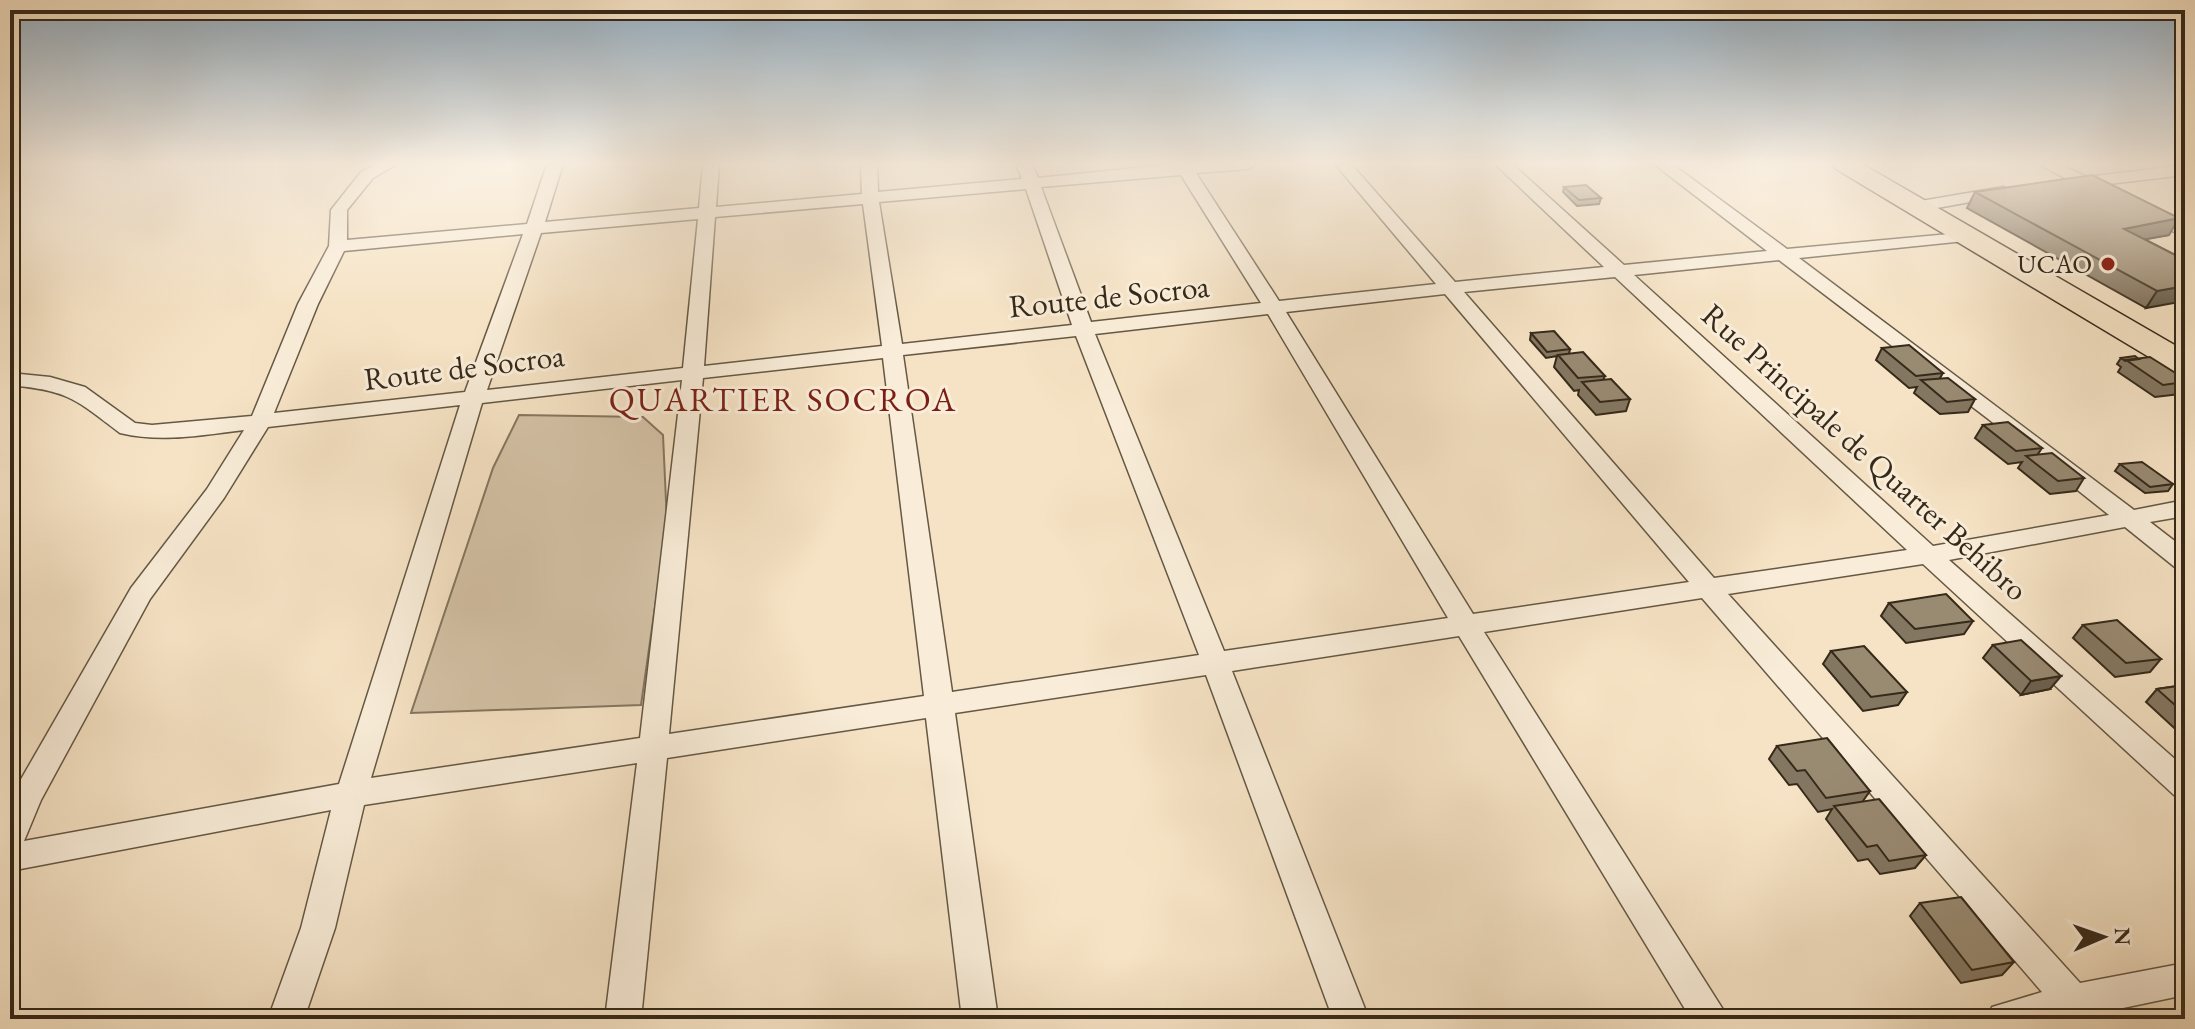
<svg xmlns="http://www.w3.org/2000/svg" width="2195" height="1029" font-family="'EB Garamond',serif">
<rect width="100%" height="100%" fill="#f6e3c5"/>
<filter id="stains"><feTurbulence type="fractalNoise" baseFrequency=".0025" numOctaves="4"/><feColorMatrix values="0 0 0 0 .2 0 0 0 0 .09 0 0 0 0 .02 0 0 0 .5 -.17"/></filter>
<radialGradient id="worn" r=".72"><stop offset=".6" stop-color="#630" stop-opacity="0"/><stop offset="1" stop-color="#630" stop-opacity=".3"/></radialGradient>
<path fill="#d5c3a8" stroke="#857660" stroke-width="2" d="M519,415L643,417L663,435L667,523L641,705L411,713L493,468Z"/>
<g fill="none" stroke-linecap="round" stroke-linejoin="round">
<defs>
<path id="street" d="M378,164H397L373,178L347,210V240L527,224L547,164H563L545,222L699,208L703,164H719L716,207L862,194L861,164H877L878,192L1022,179L1016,164H1032L1038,178L1174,164H1256L1248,169L1196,173L1279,301L1436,284L1335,164H1351L1455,282L1604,267L1495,164H1512L1624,265L1767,251L1654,164H1672L1787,249L1971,232L1974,236L1965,241L1799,258L2134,510L2185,500V516L2150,522L2185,549V570L2176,568L2125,527L1949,560L2185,768V798L2174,795L1923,564L1728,594L2080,983L2185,963V995L2104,1012L2107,1019H1987L1992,1007L2042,992L1702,598L1484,632L1729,1019H1691L1459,636L1232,671L1369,1019H1333L1206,675L955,713L998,1019H962L926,718L667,758L641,1019H605L637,763L364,805L335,928L304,1019H268L301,928L331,810L10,871V801L16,788L131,588L207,489L244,430C203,435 161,443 120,433C74,398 69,391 10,385V373L50,377L85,387L135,423L152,425L252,416L298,304L329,246L331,210L361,172ZM1181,175L1261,303L1091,322L1041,187ZM1026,189L1072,325L902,344L879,202ZM863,204L882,346L704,366L715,217ZM698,219L683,368L487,390L541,233ZM523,234L465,392L274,413L318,304L344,251ZM1779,260L1987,418L2109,515L1933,546L1634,275ZM1615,277L1907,550L1714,578L1464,292ZM1445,294L1689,582L1473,614L1286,312ZM1268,314L1448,618L1224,651L1095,334ZM1076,336L1199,655L952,692L903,355ZM883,358L924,696L669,734L703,378ZM682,380L640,738L371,778L482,403ZM460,405L339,784L24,841L41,800L150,599L224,498L268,427Z
M2039,164H2059L2087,177L2185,165V175L2100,185L2092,191L2066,187L2064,184L2068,180Z
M2003,187L2009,189V195L1915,212L1907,207L1915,202Z
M2146,207L2185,225V237L2140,216L2138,212Z"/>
<path id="primary" d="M1833,164H1862L2185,351V375L2174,372L1836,169Z"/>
</defs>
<use href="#street" stroke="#655844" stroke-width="3"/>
<use href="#primary" stroke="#352919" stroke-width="3"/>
<use href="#street" fill="#f9edd9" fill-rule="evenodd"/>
<use href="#primary" fill="#f6e3c5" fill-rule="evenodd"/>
</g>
<path fill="#847762" stroke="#352919" stroke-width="2" d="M1564,187L1601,198L1599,204L1577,206L1563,192Z
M1975,192L2169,235L2144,239L2185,260L2146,308L1967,208Z
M1531,333L1570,349L1569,354L1605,376L1603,380L1630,399L1626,411L1596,415L1578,395L1579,390L1574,391L1554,367L1557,356L1546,358L1530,340Z
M1882,348L1943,373L1940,378L1975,399L1968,412L1940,414L1914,393L1917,387L1909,388L1876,360Z
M2121,358L2185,379V387L2180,394L2155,397L2118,372L2121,367L2117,364Z
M1983,425L2042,448L2038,454L2084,478L2076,491L2050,494L2018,468L2022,462L2008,464L1975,438Z
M2120,464L2173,484L2168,491L2145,493L2115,471Z
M1889,603L1973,621L1964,634L1906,643L1881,616Z
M2083,625L2161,659L2150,672L2115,677L2073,638Z
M1993,645L2050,689L2021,695L1983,658Z
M1831,651L1907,692L1898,705L1863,711L1823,664Z
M2185,685V738L2146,702L2157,689Z
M1777,746L1870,791L1863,801L1926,855L1915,868L1880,874L1868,859L1858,861L1826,819L1832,809L1818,812L1797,784L1789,785L1769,759Z
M1920,903L2014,962L2002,975L1961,983L1910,916Z"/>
<path fill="#6b6150" stroke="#352919" stroke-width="2" d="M2179,218L2169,235L2114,245L2124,229Z
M2185,286V301L2146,308L2157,291Z
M2061,676L2050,689L2021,695L2031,681Z"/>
<path fill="#998a72" stroke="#352919" stroke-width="2" d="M2092,175L2179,218L2124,229L2185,260V286L2157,291L1975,192Z
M1586,185L1601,198L1579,200L1564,187Z
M1554,331L1570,349L1547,352L1531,333Z
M1909,345L1943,373L1916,376L1882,348Z
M1583,352L1605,376L1578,378L1558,355Z
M2135,356L2139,359L2125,361L2121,358Z
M2150,357L2185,379V382L2163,385L2126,360Z
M1948,378L1975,399L1947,402L1921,380Z
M1611,379L1630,399L1600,402L1582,382Z
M2008,422L2042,448L2016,451L1983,425Z
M2052,453L2084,478L2058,481L2026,456Z
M2142,462L2173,484L2150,487L2120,464Z
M1946,594L1973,621L1915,629L1889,603Z
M2117,620L2161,659L2126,663L2083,625Z
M2021,640L2061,676L2031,681L1993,645Z
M1864,646L1907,692L1871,697L1831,651Z
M2185,685V714L2157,689Z
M1827,738L1870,791L1826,798L1805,770L1797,771L1777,746Z
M1879,799L1926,855L1889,861L1877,845L1867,847L1834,806Z
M1961,897L2014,962L1972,970L1920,903Z"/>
<linearGradient id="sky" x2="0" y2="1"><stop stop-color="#93aec3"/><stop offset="0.53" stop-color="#fbf2e5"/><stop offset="1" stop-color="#fbf2e5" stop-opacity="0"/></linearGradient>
<rect width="2195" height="308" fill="url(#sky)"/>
<circle fill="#8f2418" stroke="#f9edd9" stroke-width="3" cx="2108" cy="264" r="8"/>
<g text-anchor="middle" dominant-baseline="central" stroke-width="6" stroke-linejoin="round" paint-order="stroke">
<g font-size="26" fill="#352919" stroke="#f9edd9" text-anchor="end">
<text x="2092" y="264">UCAO</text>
</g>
<g font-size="32" fill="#352919" stroke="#f9edd9">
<text transform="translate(1109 296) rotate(-6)">Route de Socroa</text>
<text transform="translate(464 367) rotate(-7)">Route de Socroa</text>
<text transform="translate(1865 452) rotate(42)">Rue Principale de Quarter Behibro</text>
</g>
<g font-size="34" letter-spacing="2" fill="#7a1f14" stroke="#f9edd9">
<text x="783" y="399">QUARTIER SOCROA</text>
</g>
</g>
<rect width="2195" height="1029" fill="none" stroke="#f6e3c5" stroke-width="40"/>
<rect x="12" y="12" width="2171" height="1005" fill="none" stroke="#352919" stroke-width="4"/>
<rect x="20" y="20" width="2155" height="989" fill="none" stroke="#352919" stroke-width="2"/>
<g transform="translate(2103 937) rotate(88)" stroke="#f9edd9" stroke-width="6" paint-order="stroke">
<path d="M0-6L14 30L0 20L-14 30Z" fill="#352919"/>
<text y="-12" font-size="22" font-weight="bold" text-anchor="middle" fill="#352919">N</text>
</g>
<rect width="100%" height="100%" filter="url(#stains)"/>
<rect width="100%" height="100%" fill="url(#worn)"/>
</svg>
